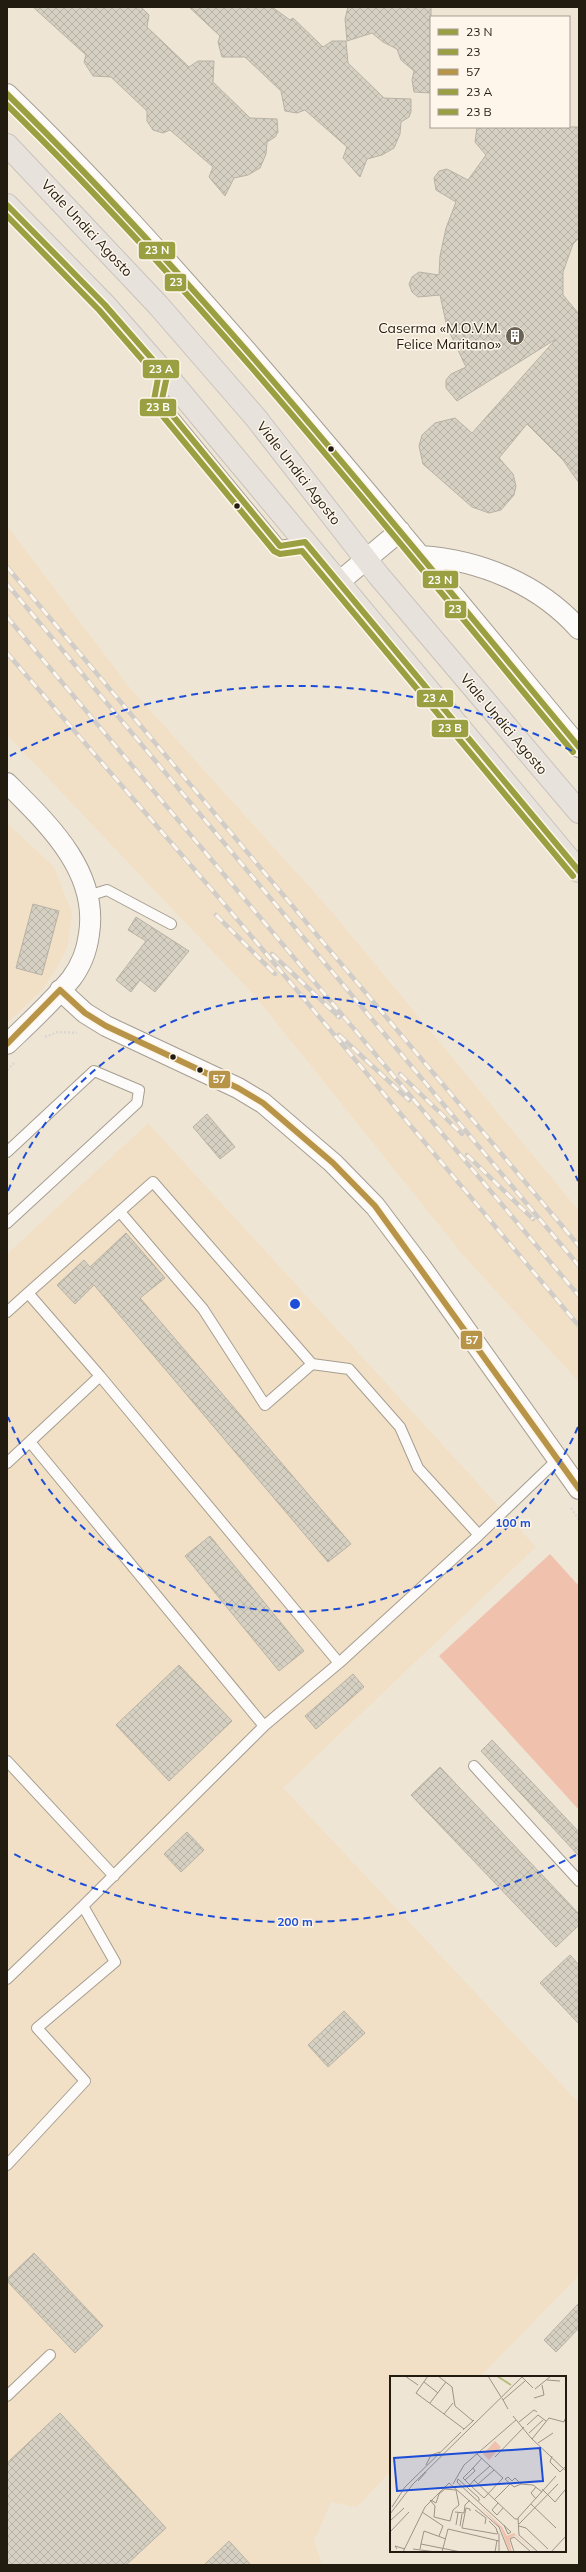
<svg xmlns="http://www.w3.org/2000/svg" width="586" height="2572" font-family="Mulish,sans-serif">
<defs>
<pattern id="building-cross-hatch" width="8" height="8" patternUnits="userSpaceOnUse"><rect width="8" height="8" fill="#d5d0c2"/><path d="M0 0l8 8M0 8l8-8" fill="none" stroke="#b7b2a6"/></pattern>
</defs>
<rect width="100%" height="100%" fill="#efe5d5"/>
<path fill="#f1e0c5" d="M7,526L130,688L332,912L579,1211V1382L463,1255L255,996L7,735Z
M7,823L54,867L72,913L68,945L58,966L42,990L7,1023Z
M148,1123L536,1547L283,1788L579,2103V2275L480,2377H391V2471L357,2507L331,2502L314,2541L322,2565H7V1254Z"/>
<path fill="#f0c2ad" d="M550,1554L579,1586V1810L439,1656Z"/>
<path fill="url(#building-cross-hatch)" stroke="#b7b2a5" d="M33,7H141L149,15L147,27L189,67L198,61H214L213,82L250,118L277,119L278,132L275,137L267,142L266,154L260,168L248,175L234,178L225,196L209,177L213,167L170,130L163,133L153,130L147,121V111L111,77L93,76L84,62L86,55Z
M189,7H272L290,20L293,18L323,47L332,41H346L348,63L384,98L411,99V112L409,117L401,122L400,134L394,148L382,155L367,159L360,177L343,158L347,147L305,110L297,113L285,111L281,91L245,57H222L218,42L220,36Z
M348,7H431V93L414,92L412,80L414,71L401,60L397,49L383,42L372,33L347,41L345,19Z
M477,127H579V238L573,244L563,272V295L579,314V483L563,460L527,424L499,458L513,474L516,486L514,495L501,510L489,513L472,507L423,464L419,446L422,435L435,423L455,418L472,433L556,339L457,401L446,388V380L451,374L466,367L447,327L440,295L418,297L412,292L409,284L412,277L419,272L439,275L440,256L446,228L456,202L436,190L434,178L439,171L447,169L468,180L486,155L475,142Z
M33,904L59,911L42,975L16,968Z
M136,917L189,951L155,992L140,980L131,992L116,980L146,941L128,930Z
M207,1114L235,1147L220,1159L193,1127Z
M126,1233L165,1278L140,1298L351,1544L328,1562L94,1285L75,1304L57,1285L84,1260L90,1267Z
M210,1536L304,1651L279,1671L185,1556Z
M179,1665L232,1721L169,1781L116,1725Z
M353,1674L364,1687L316,1729L305,1716Z
M492,1740L579,1832V1856L481,1751Z
M440,1767L579,1914V1925L556,1947L411,1795Z
M187,1832L204,1850L181,1872L164,1854Z
M570,1955L579,1965V2024L540,1983Z
M344,2011L365,2033L328,2067L308,2045Z
M34,2253L103,2326L75,2353L7,2281V2279Z
M579,2303V2328L556,2352L544,2340Z
M60,2413L166,2528L126,2565H7V2463Z
M229,2541L251,2565H204Z"/>
<g fill="none" stroke-linecap="round" stroke-linejoin="round">
<defs>
<path id="service" d="M167,376L162,399L168,410L280,546L305,542
M88,896L107,890L171,924
M7,1152L94,1071L139,1090L137,1103L7,1223
M7,1312L28,1293
M312,1364L349,1369L400,1427L418,1468L479,1535
M100,1376L28,1293L153,1182L312,1364L265,1405L203,1309L120,1212
M30,1442L264,1726
M7,1463L100,1376L339,1663
M7,1761L114,1876
M474,1766L579,1881
M83,1906L264,1726L339,1663L479,1535L558,1459
M7,1979L83,1906L115,1962L37,2028L85,2081L7,2165
M7,2396L50,2355"/>
<path id="minor" d="M7,94C93,177 172,266 251,356C362,484 470,616 579,747
M421,556C480,560 539,584 579,629
M339,582L400,531
M7,783C47,823 99,871 89,934C87,950 81,966 71,979C52,1002 29,1023 7,1044
M60,990L85,1013L106,1026L238,1088L263,1103L333,1163L375,1206L421,1267L579,1489"/>
<path id="primary" d="M7,145L158,305L256,418L379,576L579,812
M7,205L105,305L167,376L579,871"/>
</defs>
<use href="#service" stroke="#a59e91" stroke-width="12"/>
<use href="#minor" stroke="#a59e91" stroke-width="22"/>
<use href="#primary" stroke="#c9c3bc" stroke-width="24"/>
<path stroke="#dad7d2" stroke-width="2.5" stroke-dasharray="2 2" stroke-linecap="butt" d="M45,1037L58,1032L77,1033
M7,1070L14,1063
M571,1508L579,1520"/>
<use href="#service" stroke="#fdfbf9" stroke-width="10"/>
<use href="#minor" stroke="#fdfbf9" stroke-width="20"/>
<use href="#primary" stroke="#e7e2dc" stroke-width="22"/>
<defs>
<path id="rail" d="M7,567L579,1246
M7,584L579,1266
M7,617L579,1296
M7,653L226,906L579,1326
M216,915L275,974
M272,954L339,1017
M339,1035L409,1100
M400,1074L462,1134
M467,1155L533,1219"/>
</defs>
<use href="#rail" stroke="#d0ccc7" stroke-width="4.5"/>
<use href="#rail" stroke="#fef6ea" stroke-width="3" stroke-dasharray="9" stroke-linecap="butt"/>
<defs>
<path id="bus-1" d="M7,94C213,297 394,525 579,747"/>
<path id="bus-2" d="M7,105C211,306 390,532 573,752"/>
<path id="bus-3" d="M60,990L85,1013L106,1026L238,1088L263,1103L333,1163L375,1206L579,1489
M7,1044L60,990"/>
<path id="bus-4" d="M7,205L105,305L167,376L162,399L168,410L280,546L305,542L579,871"/>
<path id="bus-5" d="M7,216L99,310L158,378L154,400L161,414L274,551L280,554L302,551L573,876"/>
</defs>
<use href="#bus-1" stroke="#fef6ea" stroke-width="9"/>
<use href="#bus-2" stroke="#fef6ea" stroke-width="9"/>
<use href="#bus-3" stroke="#fef6ea" stroke-width="9"/>
<use href="#bus-4" stroke="#fef6ea" stroke-width="9"/>
<use href="#bus-5" stroke="#fef6ea" stroke-width="9"/>
<use href="#bus-1" stroke="#9aa041" stroke-width="6"/>
<use href="#bus-2" stroke="#9aa041" stroke-width="6"/>
<use href="#bus-3" stroke="#b79447" stroke-width="6"/>
<use href="#bus-4" stroke="#9aa041" stroke-width="6"/>
<use href="#bus-5" stroke="#9aa041" stroke-width="6"/>
</g>
<g fill="none" stroke="#1d4ed8" stroke-width="2" stroke-dasharray="7 5">
<path d="M578 1427A309 309 0 0 1 8 1417M8 1191A309 309 0 0 1 578 1181"/>
<path d="M576 1855A618 618 0 0 1 10 1852M10 756A618 618 0 0 1 576 753"/>
</g>
<defs>
<symbol id="building-disc" viewBox="-11 -11 22 22"><circle r="9.5" fill="#6a6255" stroke="#fef6ea"/><path d="M-4-6H4V6H1V3H-1V6H-4ZM-2.5-4.3h1.7v1.8h-1.7ZM.8-4.3h1.7v1.8H.8ZM-2.5-1h1.7V.8h-1.7ZM.8-1h1.7V.8H.8Z" fill="#fff"/></symbol>
</defs>
<g fill-rule="evenodd">
<use href="#building-disc" x="504" y="325" width="22" height="22"/>
</g>
<g fill="#221b10" stroke="#fef6ea" stroke-width="1.5">
<circle cx="331" cy="449" r="3.5"/>
<circle cx="237" cy="506" r="3.5"/>
<circle cx="173" cy="1057" r="3.5"/>
<circle cx="200" cy="1070" r="3.5"/>
</g>
<g text-anchor="middle" dominant-baseline="central" stroke-width="3" stroke-linejoin="round" paint-order="stroke">
<g font-size="14" fill="#221b10" stroke="#fef6ea">
<text transform="translate(87 228) rotate(47)">Viale Undici Agosto</text>
<text transform="translate(299 473) rotate(52)">Viale Undici Agosto</text>
<text transform="translate(504 724) rotate(50)">Viale Undici Agosto</text>
</g>
<g font-size="14" fill="#221b10" stroke="#fef6ea" text-anchor="end">
<text x="501" y="328">Caserma «M.O.V.M.<tspan x="501" dy="16">Felice Maritano»</tspan></text>
</g>
</g>
<g transform="translate(390 2376)">
<rect width="176" height="176" fill="#efe5d5"/>
<path d="M90,130L112,151L117,160L124,157L144,176L125,159L119,163L122,176H120L111,153Z" fill="#f0c2ad"/>
<path d="M105,65L111,71L99,84L93,78Z" fill="#f0c2ad"/>
<path fill="none" stroke="#b3bc7c" stroke-width="2" d="M107,0L121,9"/>
<path fill="none" stroke="#9d9486" stroke-width="1" d="M15,0L28,9M38,0L26,17L74,53M48,0L62,11L65,30L83,45M98,0L111,21M132,1L143,12M157,4L170,5M34,6L48,17M145,13L161,0M112,22L118,33M144,22L154,19L152,9M113,24L135,5M40,27L56,6M54,38L63,27M123,40L141,62L176,95M129,46L144,34L147,36M137,49L148,39L156,45M73,54L84,44M139,57L153,44M142,63L159,42L174,46L175,43M148,67L163,57M87,78L113,102M162,80L160,86L170,96L175,91M105,81L134,51M36,89L41,79L50,76M100,90L84,104L125,143H128M83,92L92,82M75,104L85,95L83,92L73,102L80,109L84,104M28,105L36,96M63,108L74,89L126,44M88,108L104,94M131,108L124,111L115,103L118,101L122,105L125,102L131,108L143,109L152,116M80,109L94,122L113,102M152,113L165,126L175,114M146,123L141,117L146,111M40,124L45,130L44,141L60,145L63,134L69,129L66,114L55,113L49,118L46,127L41,124M104,124L120,108M89,125V122L68,103L67,106L121,156L118,158L114,149M108,127L102,134L107,139L113,132M141,128L166,152M2,131L15,111L71,56M85,134L96,142L95,148M80,135V133L76,132L72,152L107,158M32,136L53,150L49,160M65,136L74,137L75,129L80,124M0,138L23,108L133,0M0,145L14,132M99,145L106,152L108,158L107,155M129,148L168,108M66,149L68,137M70,150L72,138M129,150L136,152L158,173M0,156L19,136M109,158V176M31,168L34,155L56,163M7,173L5,170L15,173M23,173L46,176M30,173L31,168L71,176M13,176L35,131L59,107L109,151L119,176M52,176L58,153L109,165M105,176L107,164M124,176L120,163L124,161L141,176M148,176L129,159L128,142L166,100M161,176L176,160"/>
<path fill="#1d4ed8" fill-opacity="0.15" stroke="#1d4ed8" stroke-width="2" d="M150,72L153,105L7,115L4,82Z"/>
<rect width="176" height="176" fill="none" stroke="#221b10" stroke-width="2"/>
</g>
<circle cx="295" cy="1304" r="6" fill="#1d4ed8" stroke="#fef6ea" stroke-width="2"/>
<g font-size="12" text-anchor="middle" font-weight="bold" fill="#1d4ed8" stroke="#fef6ea" stroke-width="3" stroke-linejoin="round" paint-order="stroke">
<text x="513" y="1527">100 m</text>
<text x="295" y="1926">200 m</text>
</g>
<g stroke="#fef6ea" stroke-width="1.5">
<rect x="138" y="241" width="38" height="19" rx="4" fill="#9aa041"/>
<rect x="164" y="273" width="23" height="19" rx="4" fill="#9aa041"/>
<rect x="142" y="359" width="38" height="20" rx="4" fill="#9aa041"/>
<rect x="139" y="398" width="38" height="19" rx="4" fill="#9aa041"/>
<rect x="422" y="570" width="37" height="19" rx="4" fill="#9aa041"/>
<rect x="444" y="600" width="23" height="19" rx="4" fill="#9aa041"/>
<rect x="416" y="689" width="38" height="19" rx="4" fill="#9aa041"/>
<rect x="431" y="719" width="38" height="19" rx="4" fill="#9aa041"/>
<rect x="208" y="1070" width="23" height="19" rx="4" fill="#b79447"/>
<rect x="460" y="1330" width="23" height="20" rx="4" fill="#b79447"/>
</g>
<g font-size="11" text-anchor="middle" font-weight="bold" fill="#fff">
<text x="157" y="254">23 N</text>
<text x="176" y="286">23</text>
<text x="161" y="373">23 A</text>
<text x="158" y="411">23 B</text>
<text x="440" y="584">23 N</text>
<text x="455" y="613">23</text>
<text x="435" y="702">23 A</text>
<text x="450" y="732">23 B</text>
<text x="219" y="1083">57</text>
<text x="472" y="1344">57</text>
</g>
<rect width="586" height="2572" fill="none" stroke="#221b10" stroke-width="16"/>
<rect x="430" y="16" width="140" height="112" fill="#fef6ea" stroke="#a69e93"/>
<rect x="438" y="29" width="20" height="6" fill="#9aa041" stroke="#a69e93"/>
<text x="466" y="36" font-size="12" fill="#221b10">23 N</text>
<rect x="438" y="49" width="20" height="6" fill="#9aa041" stroke="#a69e93"/>
<text x="466" y="56" font-size="12" fill="#221b10">23</text>
<rect x="438" y="69" width="20" height="6" fill="#b79447" stroke="#a69e93"/>
<text x="466" y="76" font-size="12" fill="#221b10">57</text>
<rect x="438" y="89" width="20" height="6" fill="#9aa041" stroke="#a69e93"/>
<text x="466" y="96" font-size="12" fill="#221b10">23 A</text>
<rect x="438" y="109" width="20" height="6" fill="#9aa041" stroke="#a69e93"/>
<text x="466" y="116" font-size="12" fill="#221b10">23 B</text>
</svg>
